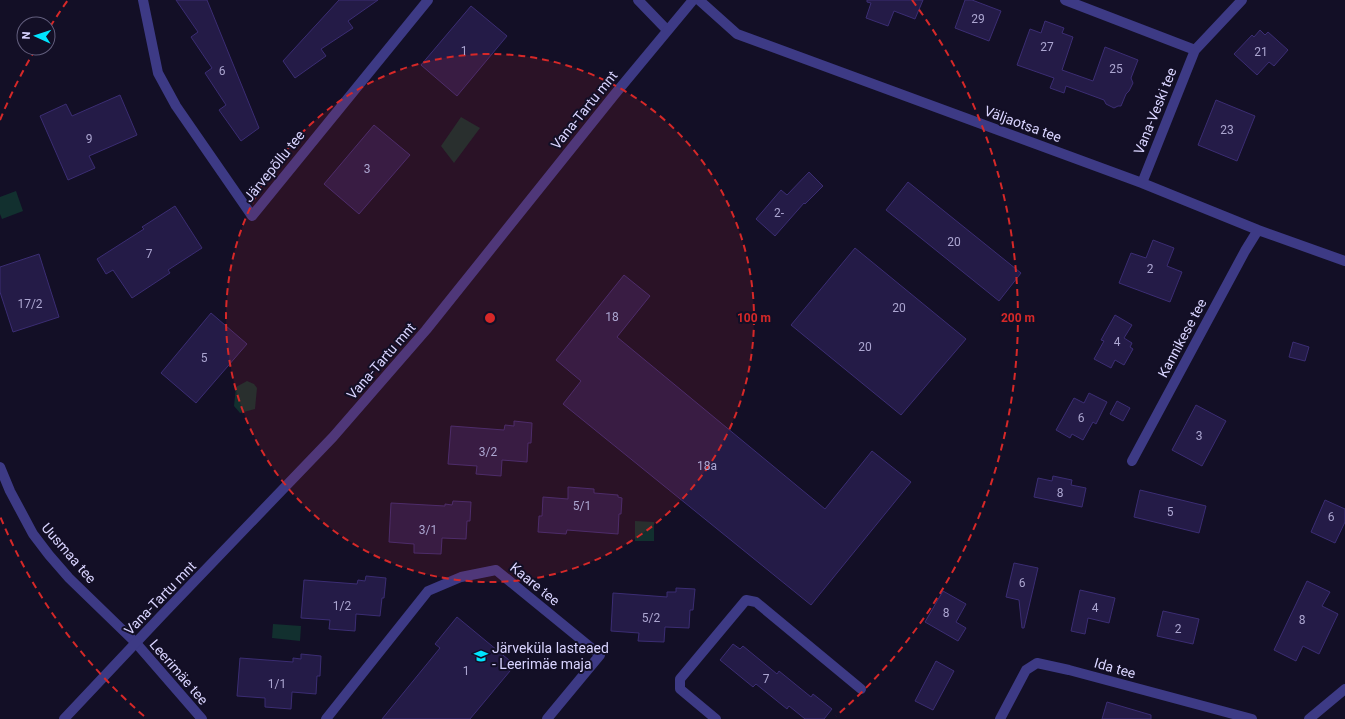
<svg xmlns="http://www.w3.org/2000/svg" width="1345" height="719" font-family="Roboto,sans-serif">
<rect width="100%" height="100%" fill="#130f26"/>
<path fill="#12302f" d="M461,117L480,128L454,163L441,146Z
M16,191L23,211L2,219L0,214V197Z
M247,381L254,384L257,388L255,409L240,413L234,406L236,387Z
M635,521L654,522V541H635Z
M273,624L301,626L300,641L272,638Z"/>
<path fill="#241b47" stroke="#3b2d73" d="M176,0H207L259,128L241,141L219,110L226,105L205,73L212,68L191,37L198,32Z
M339,0H378L348,21L353,28L321,49L326,56L295,78L283,61Z
M867,0H923L915,19L894,11L888,26L866,18L871,3L867,2Z
M965,0H972L1001,11L989,41L955,28Z
M471,6L507,36L457,96L421,65Z
M1045,21L1064,28L1062,33L1073,37L1062,70L1093,81L1105,47L1138,60L1131,78L1133,83L1129,91L1126,94L1121,106H1118L1114,108L1106,104L1104,100L1066,86L1064,93L1050,88L1054,78L1017,65L1030,29L1041,33Z
M1260,30L1265,35L1268,32L1288,50L1274,66L1269,62L1257,75L1234,54L1252,35L1254,37Z
M120,95L137,135L89,156L95,168L68,180L40,116L66,104L72,116Z
M1216,100L1255,116L1237,161L1198,145Z
M374,125L410,155L359,214L324,184Z
M809,172L823,186L805,204L804,203L775,236L756,219L781,190L787,195Z
M908,182L1021,273L999,301L886,210Z
M175,206L202,248L168,270L170,273L132,298L113,270L106,274L97,259L144,229L142,227Z
M1153,240L1174,248L1167,266L1182,272L1170,302L1119,283L1131,253L1146,258Z
M855,248L966,339L901,415L791,325Z
M39,254L59,317L13,332L0,292V267Z
M624,275L650,296L617,337L825,509L872,451L911,482L811,605L563,404L581,381L556,360Z
M211,313L247,344L196,403L161,373Z
M1115,315L1132,325L1124,338L1132,343L1130,347L1133,349L1124,365L1115,360L1111,368L1094,359L1104,341L1101,340Z
M1293,342L1309,347L1305,361L1289,357Z
M1089,393L1107,402L1096,424L1093,422L1083,440L1072,434L1070,438L1056,430L1074,398L1084,403Z
M1117,401L1130,408L1123,421L1110,414Z
M1196,405L1226,421L1202,466L1172,450Z
M514,421L532,423L531,443H528L527,462L502,460L501,476L476,474L477,466L448,464L451,426L504,430L505,425L514,426Z
M1053,476L1072,480L1071,485L1086,488L1082,507L1034,497L1038,478L1052,481Z
M568,487L594,489V493L618,495V497L622,498L621,514H619L618,534L567,530L566,534L538,532L539,516H542L543,497L568,499Z
M1140,490L1206,506L1199,533L1134,517Z
M1325,500L1345,509V522L1335,543L1311,532Z
M453,501L471,502L470,521H467L466,539L442,538L441,554L414,553V544L389,542L391,503L445,506V504L452,505Z
M1014,563L1038,568L1024,628H1022L1019,600L1006,597Z
M366,576L386,578L384,598H382L380,616L356,614L355,631L329,629L330,620L301,618L304,580L357,584L358,580L365,581Z
M1307,581L1330,592L1322,606L1338,614L1319,654L1303,646L1296,661L1274,650Z
M676,588L695,589L693,610H690L689,628L665,627L664,642L638,641L639,633L611,631L613,593L667,597V592H676Z
M1080,590L1115,598L1109,623L1088,618L1085,634L1071,631Z
M943,591L966,604L956,622L966,628L958,641L925,622Z
M1163,611L1199,619L1193,644L1157,636Z
M457,617L515,665L470,719H382L440,648L435,644Z
M733,644L740,649L743,646L777,674L779,671L811,697L813,694L832,709L824,719H805L789,706L787,709L756,684L753,687L720,660Z
M301,654L321,656L320,676H317L316,694L292,692L291,709L265,707V698L237,696L240,658L293,662V658L301,659Z
M936,661L954,671L933,710L915,701Z
M1107,702L1151,715V719H1102Z"/>
<g fill="none" stroke-linecap="round" stroke-linejoin="round">
<path stroke="#3d3a85" stroke-width="10" d="M143,0L158,73L176,106L252,216L428,0
M638,0L667,30
M699,0L737,34L1142,183L1258,230L1345,261
M1065,0L1195,50L1242,0
M1142,183L1195,50
M1132,461L1245,251L1258,230
M0,467L10,491L33,534L49,555L69,578L136,643L202,719
M326,719L428,591L461,577L496,570L600,655L547,719
M716,719L680,689V679L746,600L756,602L861,689
M1000,719L1026,670L1037,663L1069,670L1252,719
M1309,719L1345,689"/>
<path stroke="#3d3a85" stroke-width="10" d="M64,719L162,615L333,437L426,330L615,94L693,0"/>
</g>
<circle cx="490" cy="318" r="264" fill="#d62828" fill-opacity=".12"/>
<g fill="none" stroke="#d62828" stroke-width="2" stroke-dasharray="7 5">
<circle cx="490" cy="318" r="264"/>
<path d="M144 716A528 528 0 0 1 0 516M0 120A528 528 0 0 1 35 50M50 27A528 528 0 0 1 68 0M912 0A528 528 0 0 1 836 716"/>
</g>
<defs>
<symbol id="school-bare" viewBox="-9 -9 18 18"><path d="M0-5L7-2L0 1L-7-2ZM-4 1L0 2.5L4 1V4Q0 6-4 4Z" fill="#00e5ff" stroke="#130f26" stroke-width="2.5" paint-order="stroke"/></symbol>
</defs>
<g fill-rule="evenodd">
<use href="#school-bare" x="471" y="646" width="20" height="20"/>
</g>
<g text-anchor="middle" dominant-baseline="central" stroke-width="4" stroke-linejoin="round" paint-order="stroke">
<g font-size="12" fill="#aca6d1">
<text x="978" y="19">29</text>
<text x="1047" y="47">27</text>
<text x="464" y="51">1</text>
<text x="1261" y="52">21</text>
<text x="1116" y="69">25</text>
<text x="222" y="71">6</text>
<text x="1227" y="130">23</text>
<text x="89" y="139">9</text>
<text x="367" y="169">3</text>
<text x="779" y="213">2-</text>
<text x="954" y="242">20</text>
<text x="149" y="254">7</text>
<text x="1150" y="269">2</text>
<text x="30" y="304">17/2</text>
<text x="899" y="308">20</text>
<text x="612" y="317">18</text>
<text x="1117" y="342">4</text>
<text x="865" y="347">20</text>
<text x="204" y="358">5</text>
<text x="1081" y="418">6</text>
<text x="1199" y="436">3</text>
<text x="488" y="452">3/2</text>
<text x="707" y="466">18a</text>
<text x="1060" y="493">8</text>
<text x="582" y="506">5/1</text>
<text x="1170" y="512">5</text>
<text x="1331" y="517">6</text>
<text x="428" y="530">3/1</text>
<text x="1022" y="583">6</text>
<text x="342" y="606">1/2</text>
<text x="1095" y="608">4</text>
<text x="946" y="613">8</text>
<text x="651" y="618">5/2</text>
<text x="1302" y="620">8</text>
<text x="1178" y="629">2</text>
<text x="466" y="671">1</text>
<text x="766" y="679">7</text>
<text x="277" y="684">1/1</text>
</g>
<g font-size="14" fill="#d9d4ff" stroke="#130f26">
<text transform="translate(584 110) rotate(-51)">Vana-Tartu mnt</text>
<text transform="translate(1155 111) rotate(-68)">Vana-Veski tee</text>
<text transform="translate(1023 124) rotate(20)">Väljaotsa tee</text>
<text transform="translate(274 166) rotate(-51)">Järvepõllu tee</text>
<text transform="translate(1182 338) rotate(-62)">Kannikese tee</text>
<text transform="translate(381 361) rotate(-49)">Vana-Tartu mnt</text>
<text transform="translate(69 553) rotate(49)">Uusmaa tee</text>
<text transform="translate(535 584) rotate(39)">Kaare tee</text>
<text transform="translate(160 598) rotate(-46)">Vana-Tartu mnt</text>
<text transform="translate(1115 668) rotate(16)">Ida tee</text>
<text transform="translate(179 672) rotate(49)">Leerimäe tee</text>
</g>
<g font-size="14" fill="#d9d4ff" stroke="#130f26" text-anchor="start">
<text x="492" y="648">Järveküla lasteaed<tspan x="492" dy="16">- Leerimäe maja</tspan></text>
</g>
</g>
<circle cx="490" cy="318" r="6" fill="#d62828" stroke="#130f26" stroke-width="2"/>
<g font-size="12" text-anchor="middle" font-weight="bold" fill="#d62828" stroke="#130f26" stroke-width="4" stroke-linejoin="round" paint-order="stroke">
<text x="754" y="322">100 m</text>
<text x="1018" y="322">200 m</text>
</g>
<g transform="translate(36 36) rotate(273)"><circle r="19" fill="#130f26" stroke="#625e7d"/>
<path d="M0-3L7 15L0 10L-7 15Z" fill="#00e5ff"/>
<text y="-6" font-size="11" font-weight="bold" text-anchor="middle" fill="#d9d4ff">N</text>
</g>
</svg>
